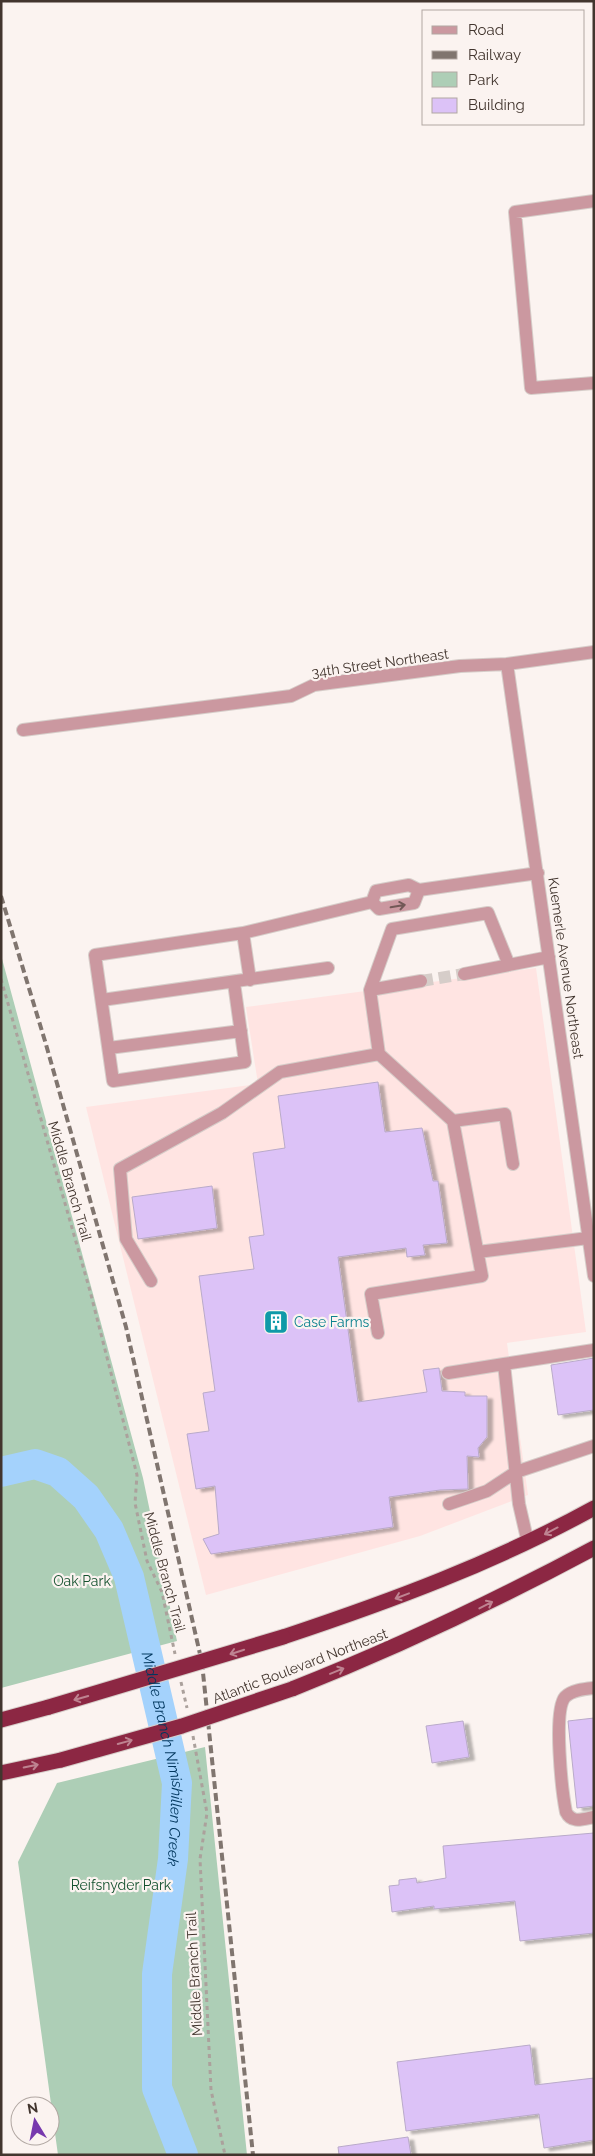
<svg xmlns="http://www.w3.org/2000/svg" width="595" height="2156" font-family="Raleway,sans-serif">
<defs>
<filter id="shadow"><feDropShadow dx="5.5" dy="3" stdDeviation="1" flood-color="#0004"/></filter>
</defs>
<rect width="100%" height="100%" fill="#fbf3f0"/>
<path fill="#ffe4e2" d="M536,968L586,1332L507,1343L528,1495L420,1536L206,1595L86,1107L258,1084L246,1007Z"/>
<path fill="#adceb6" d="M1,955L143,1478L177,1641L1,1688Z
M205,1747L247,2155H58L18,1862L57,1783Z"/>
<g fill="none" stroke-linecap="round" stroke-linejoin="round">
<path stroke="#a4d2fc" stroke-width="30" id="s1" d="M1,1472L35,1464L58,1472L86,1497L109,1530L129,1577L177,1783L173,1859L157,1974V2088L183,2155"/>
</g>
<path fill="#dcc2f7" stroke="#b9aac9" filter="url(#shadow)" d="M378,1082L385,1132L422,1128L433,1181H438L447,1243L423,1245L425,1255L407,1257L406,1248L338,1257L358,1402L427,1392L423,1370L439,1368L442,1391L465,1392V1396H487V1437L478,1448L479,1457L467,1456L468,1489L440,1490L389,1497L393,1527L211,1554L203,1539L219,1534L215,1486L196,1489L187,1434L209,1431L203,1393L215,1391L199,1276L254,1269L249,1237L264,1235L253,1153L285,1148L278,1096Z
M212,1186L217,1228L138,1239L132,1197Z
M594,1358V1410L558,1415L551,1365Z
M594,1718V1806L577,1808L568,1721Z
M463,1721L469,1757L432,1763L426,1726Z
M594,1833V1933L520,1941L515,1901L434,1909V1906L392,1912L389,1886L399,1885V1880L416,1878L417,1883L446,1878L443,1846Z
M530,2045L535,2085L594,2078V2140L544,2148L539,2114L406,2131L397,2062Z
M408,2137L411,2155H339L338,2147Z"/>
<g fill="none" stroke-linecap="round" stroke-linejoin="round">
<path stroke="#d6cdc9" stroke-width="12" stroke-dasharray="12 6" stroke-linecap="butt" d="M421,981L464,974"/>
<defs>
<path id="minor" d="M594,201L515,212L531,388L594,383
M507,664L594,1276
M23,730L291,696L314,685L460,666L507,664L594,652
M372,902L376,891L409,885L419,890L538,873
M372,902L379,909L414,903L419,890
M243,933L250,980
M464,974L549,957
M234,983L245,1062L113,1081L95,955L243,933L372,902
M370,990L392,929L488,913L509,965
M102,1000L328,968
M109,1048L241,1031
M453,1121L505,1114L513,1164
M478,1252L588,1238
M151,1281L126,1239L120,1169L222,1113L280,1072L379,1054
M378,1333L371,1294L482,1276L453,1121L379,1054L370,990L421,981
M448,1373L504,1364
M449,1504L487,1491L516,1472L594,1446
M528,1543L519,1504L504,1364L594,1350
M594,1688C584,1689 572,1690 565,1697C553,1711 562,1792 566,1812C572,1824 583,1819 594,1817"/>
<path id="highway" d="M283,1637C391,1601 494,1563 594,1508
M292,1689C396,1648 495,1601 594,1548
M1,1720L49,1707
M1,1773L61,1760"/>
</defs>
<use href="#minor" stroke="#d6cdc9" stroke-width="14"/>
<use href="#highway" stroke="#d6cdc9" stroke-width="17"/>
<path stroke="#aba19c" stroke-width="3" stroke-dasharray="4 4" stroke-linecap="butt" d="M1,979L90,1291L137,1475L135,1503L147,1561L162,1592L175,1654
M181,1682L187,1708
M193,1736L207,1813L200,1859L211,2090L225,2155"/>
<use href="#minor" stroke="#cb98a0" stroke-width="12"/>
<use href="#highway" stroke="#8c2743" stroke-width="15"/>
<path stroke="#80756f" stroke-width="4" stroke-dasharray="8 4" stroke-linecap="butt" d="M1,896L45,1041L126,1327L202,1663L253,2155"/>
<defs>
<path id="highway-bridge" d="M49,1707L283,1637
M61,1760L182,1726L292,1689"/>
</defs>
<use href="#highway-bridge" stroke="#d6cdc9" stroke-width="17" stroke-linecap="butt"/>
<use href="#highway-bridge" stroke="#8c2743" stroke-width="15"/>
</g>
<defs><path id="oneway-shaft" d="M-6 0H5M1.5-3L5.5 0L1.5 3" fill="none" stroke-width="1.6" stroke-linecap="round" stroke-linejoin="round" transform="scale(1.25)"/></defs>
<use stroke="#725856" href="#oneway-shaft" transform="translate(398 906) rotate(-10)"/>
<g stroke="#be8391">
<use href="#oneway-shaft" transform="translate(551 1531) rotate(152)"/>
<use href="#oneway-shaft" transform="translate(402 1596) rotate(159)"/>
<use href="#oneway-shaft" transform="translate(486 1605) rotate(-27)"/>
<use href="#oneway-shaft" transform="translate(237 1652) rotate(162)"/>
<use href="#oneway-shaft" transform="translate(337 1671) rotate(-22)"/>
<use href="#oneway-shaft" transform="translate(81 1698) rotate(164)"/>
<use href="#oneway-shaft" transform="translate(125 1742) rotate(-15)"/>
<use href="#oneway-shaft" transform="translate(31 1766) rotate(-12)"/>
</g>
<defs>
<symbol id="building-square" viewBox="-11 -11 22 22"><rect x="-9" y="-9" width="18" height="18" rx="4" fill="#0f9aa8" stroke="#fbf3f0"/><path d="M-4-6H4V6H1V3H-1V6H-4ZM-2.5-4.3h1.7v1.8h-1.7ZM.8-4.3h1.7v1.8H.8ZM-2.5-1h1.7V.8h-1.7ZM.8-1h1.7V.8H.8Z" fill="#fff"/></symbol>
</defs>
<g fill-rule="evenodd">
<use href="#building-square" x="262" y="1308" width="28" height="28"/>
</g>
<g text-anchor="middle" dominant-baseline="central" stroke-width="4.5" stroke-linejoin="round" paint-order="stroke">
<g font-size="14" fill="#42352e" stroke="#fbf3f0">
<text transform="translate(380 663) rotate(-8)">34th Street Northeast</text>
<text transform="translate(566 968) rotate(82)">Kuemerle Avenue Northeast</text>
<text transform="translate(70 1181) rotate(74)">Middle Branch Trail</text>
<text transform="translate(165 1572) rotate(75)">Middle Branch Trail</text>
<text transform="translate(300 1666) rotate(-21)">Atlantic Boulevard Northeast</text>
<text transform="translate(194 1974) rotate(-93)">Middle Branch Trail</text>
</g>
<g font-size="14" fill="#0d838f" stroke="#fbf3f0" text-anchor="start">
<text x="294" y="1322">Case Farms</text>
</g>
<g font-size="14" fill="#14512e" stroke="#fbf3f0">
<text x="82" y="1581">Oak Park</text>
<text x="121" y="1885">Reifsnyder Park</text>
</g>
<g font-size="15" font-style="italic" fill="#02375e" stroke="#fbf3f0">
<text stroke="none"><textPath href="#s1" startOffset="374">Middle Branch Nimishillen Creek</textPath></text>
</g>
</g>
<rect width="595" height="2156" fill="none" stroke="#42352e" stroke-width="5"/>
<rect x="422" y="10" width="162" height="115" fill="#fbf3f0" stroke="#b1a7a2"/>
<rect x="432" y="26" width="25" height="8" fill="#cb98a0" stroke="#b1a7a2"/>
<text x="468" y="35" font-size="15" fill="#42352e">Road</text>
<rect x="432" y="51" width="25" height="8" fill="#80756f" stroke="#b1a7a2"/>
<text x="468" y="60" font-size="15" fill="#42352e">Railway</text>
<rect x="432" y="72" width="25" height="15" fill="#adceb6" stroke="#b1a7a2"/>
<text x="468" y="85" font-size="15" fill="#42352e">Park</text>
<rect x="432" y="98" width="25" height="15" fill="#dcc2f7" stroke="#b1a7a2"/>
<text x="468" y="110" font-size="15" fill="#42352e">Building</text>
<g transform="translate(35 2121) rotate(350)"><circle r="24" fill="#fbf3f0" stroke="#b1a7a2"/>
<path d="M0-4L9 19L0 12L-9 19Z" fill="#7739ae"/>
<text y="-8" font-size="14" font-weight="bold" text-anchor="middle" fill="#42352e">N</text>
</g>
</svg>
